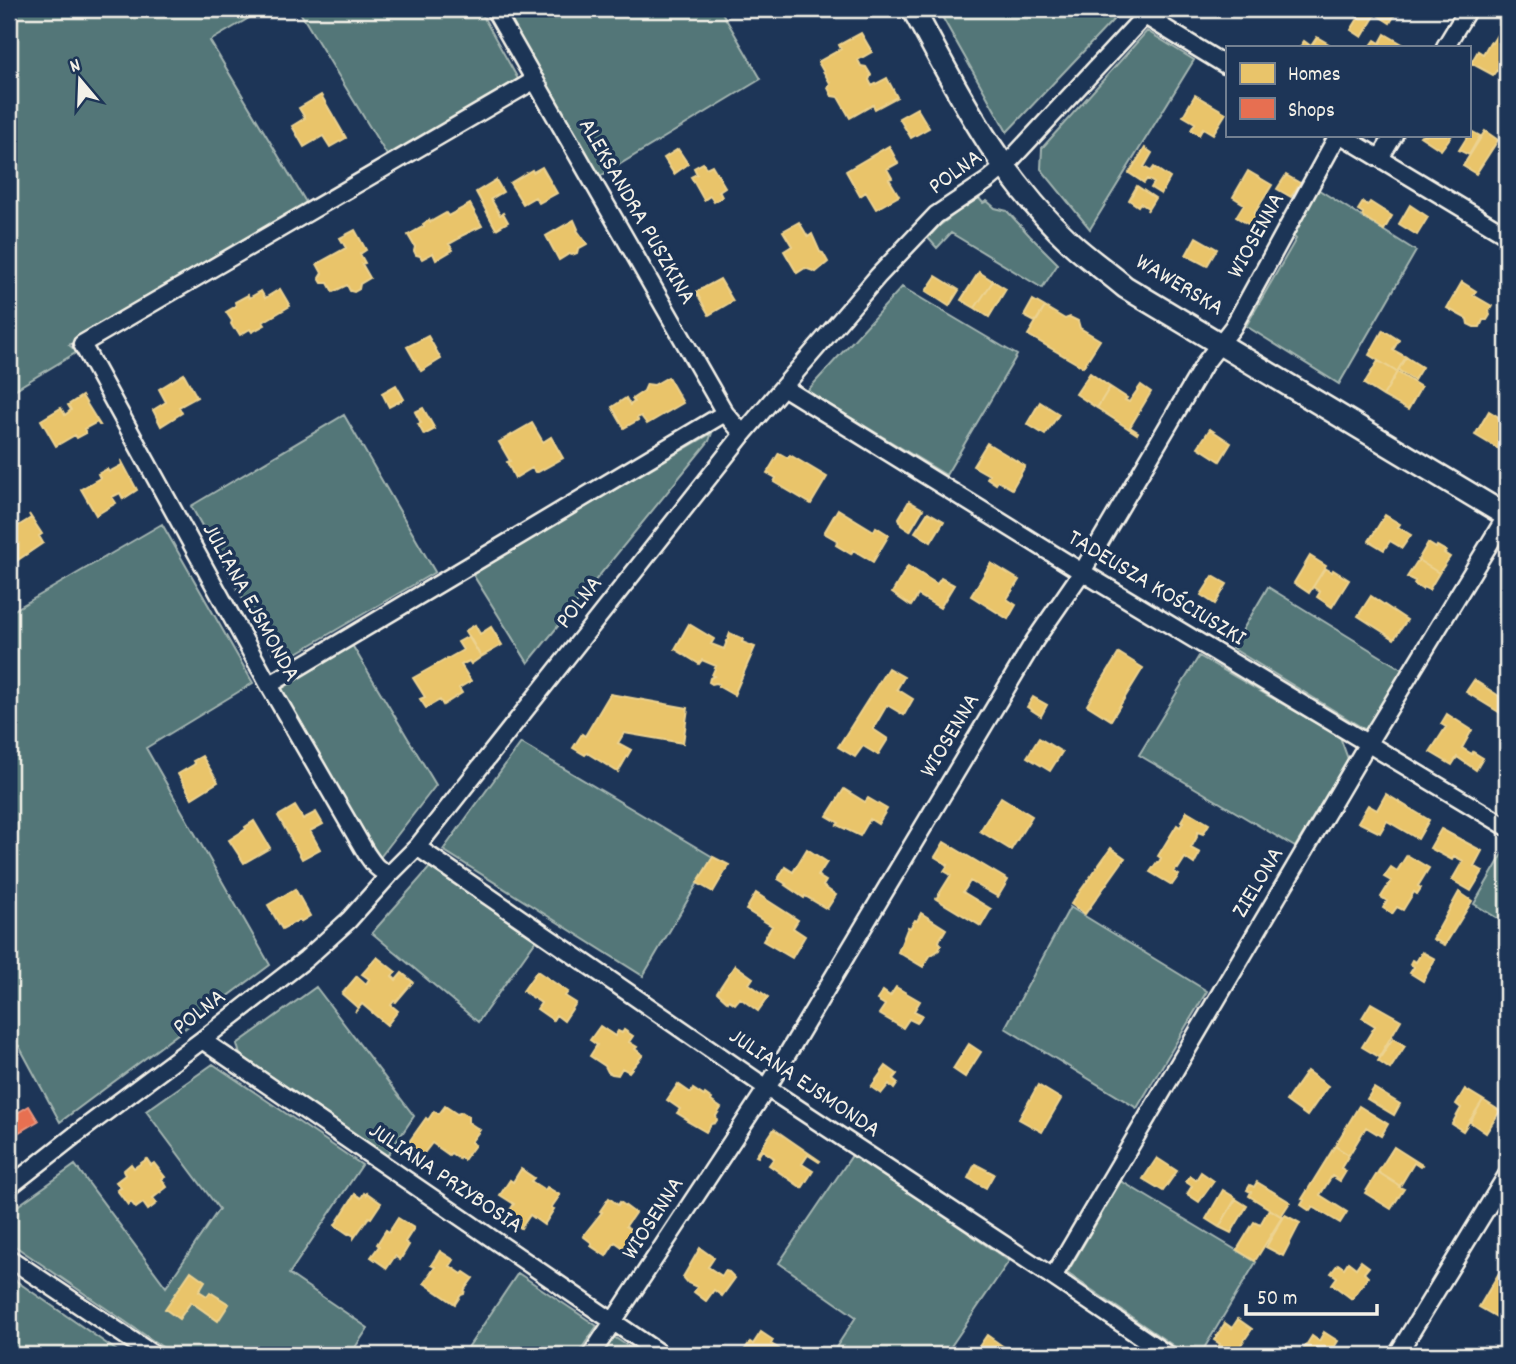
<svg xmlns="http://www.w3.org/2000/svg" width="1516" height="1364" font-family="Dekko,sans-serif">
<rect width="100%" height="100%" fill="#1d3557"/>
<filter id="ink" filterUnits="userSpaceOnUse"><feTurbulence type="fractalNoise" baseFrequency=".0143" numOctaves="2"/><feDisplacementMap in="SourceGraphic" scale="14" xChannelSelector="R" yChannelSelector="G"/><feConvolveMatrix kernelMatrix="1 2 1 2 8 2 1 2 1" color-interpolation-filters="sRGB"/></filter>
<g filter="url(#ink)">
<path fill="#527678" stroke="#a3b4b0" stroke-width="2" d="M9,9H264L210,41L307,204L69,345L77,352L9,393Z
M298,9H479L518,79L388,157Z
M501,9H720L761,79L597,178Z
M946,9H1114L1113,20L1007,132L940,13Z
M1147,31L1194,60L1090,229L1041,169L1042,148Z
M1316,188L1416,251L1339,384L1246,326L1296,239L1291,234Z
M978,197L983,203L987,201L995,208L1007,211L1030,236L1058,264L1042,288L951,233L937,248L928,238L939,226Z
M902,287L1017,355L946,475L807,391Z
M344,415L435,572L290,657L273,653L191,506Z
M712,433L709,441L528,663L472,573Z
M162,524L253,683L146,748L270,965L60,1122L19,1046L9,1052V613Z
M1268,587L1403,670L1366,730L1232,648Z
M352,645L436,785L378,860L279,686Z
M1199,656L1340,737L1348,759L1295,847L1139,755Z
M521,743L713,857L643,976L443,850Z
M1507,847V924L1474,904Z
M431,866L536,940L478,1022L372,933Z
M1070,907L1207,991L1137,1108L1005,1028Z
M316,987L414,1116L387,1156L240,1055L237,1044Z
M213,1064L362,1165L289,1274L368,1328L350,1355H174L9,1242V1212L75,1165L166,1287L219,1209L146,1111Z
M853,1154L1009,1261L945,1355H831L856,1317L779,1263Z
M1121,1181L1256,1262L1200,1355H1187L1067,1273Z
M518,1273L597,1326L577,1355H463Z
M9,1276L123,1355H9Z
M614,1337L641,1355H601Z"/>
<path fill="#e9c46a" stroke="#ecd290" stroke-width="2" d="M1346,9H1364L1359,18Z
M1364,9H1368L1376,14L1362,37L1351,30Z
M1368,9H1393L1397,11L1390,23Z
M861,33L872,52L858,60L861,66L866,67L871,75L869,80L872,86L887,78L897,97L875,109L873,105L850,118L838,97L832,96L828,88L830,83L818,62L841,49L839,45Z
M1498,33L1507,38V69L1504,74L1497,70L1493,75L1471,63L1478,51L1483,54L1490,42L1492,43Z
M1385,34L1404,45L1403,47H1370L1375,40L1380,43Z
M1317,37L1329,44L1327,47H1300L1304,41L1311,46Z
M321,95L346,138L330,147L323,136L304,147L292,126L305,118L299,108Z
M1195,95L1226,113L1213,134L1203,128L1199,135L1191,130L1195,123L1183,116Z
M917,108L929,128L911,138L899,118Z
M1471,131L1480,136L1469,155L1459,150Z
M1485,131L1498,140L1476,174L1463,166Z
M1421,135H1452L1441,150L1420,136Z
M889,146L898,163L887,169L892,178L889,179L899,196L876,209L866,192L860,196L846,171Z
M1145,148L1152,153L1144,167L1151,171L1154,167L1170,178L1161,194L1151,188L1154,183L1147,179L1144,183L1129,173Z
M678,149L688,164L674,174L664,158Z
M703,163L706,168L712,165L725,187L719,191L722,197L714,202L710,196L704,200L691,177L697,174L694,168Z
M542,167L557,193L539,203L535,197L523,204L510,183L532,170L533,172Z
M1248,171L1272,185L1254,214L1257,216L1251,226L1236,217L1244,204L1233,197Z
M1286,175L1300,183L1291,197L1277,189Z
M496,180L503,192L491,199L500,215L503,213L508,222L496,229L476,192Z
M1137,186L1155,198L1147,211L1148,208L1140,203L1138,206L1129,200Z
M1363,202L1368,205L1370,202L1392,216L1384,230L1362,216L1363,213L1358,210Z
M470,204L482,226L459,237L460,238L449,244L453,250L436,260L433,253L422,259L420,256L416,255L414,251L415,247L408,235L424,226L423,224L429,220L430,222L446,213L448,216Z
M1410,205L1428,217L1417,235L1399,224Z
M574,220L578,229L577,230L587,244L578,249L577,253L572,255L569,254L559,260L546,236Z
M799,222L808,237L812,234L820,252L823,253L828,262L816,272L805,268L797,273L784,251L792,246L783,231Z
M355,230L366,250L360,254L365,263L362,264L370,278L360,284L359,289L354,292L350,291L347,285L333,292L328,283H322L319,278L322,273L317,264L346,248L340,238Z
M1196,237L1217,249L1207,266L1186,255Z
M979,272L993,281L975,308L961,300Z
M936,276L959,290L949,306L926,291Z
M720,279L733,301L709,315L696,292Z
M993,281L1006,289L989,317L975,308Z
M1462,282L1476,291L1473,295L1492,306L1489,311L1490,315L1487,320H1483L1480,327H1474L1468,324L1467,319L1447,308Z
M280,289L290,306L263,322L265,325L252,332L250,329L240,335L237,330L234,329L231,324L232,321L226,312L236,306L235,302L248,295L249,298L261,291L265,298Z
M1033,300L1045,307L1035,322L1024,316Z
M1045,307L1065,319L1070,317L1078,321L1080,328L1100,340L1083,367L1028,335Z
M1383,330L1399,340L1393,350L1406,357L1397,372L1369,355Z
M428,336L441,359L421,371L407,347Z
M1406,357L1422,367L1414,380L1398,370Z
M1378,361L1397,372L1383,396L1364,384Z
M1397,372L1421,387L1408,410L1383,396Z
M1090,373L1110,387L1097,408L1076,394Z
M184,374L197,397L179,407L182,413L161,426L153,410L166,402L159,389Z
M668,377L683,403L647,424L641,416L637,418L638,420L624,428L612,407L626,398L630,405L634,402L632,399L644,391L647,384L654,385Z
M396,385L404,399L389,407L382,393Z
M1141,385L1151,392L1130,427L1138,432L1137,434L1097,408L1110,387L1127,398L1125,400L1129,402Z
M82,396L100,425H99L97,422L84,429L86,433L77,438L75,435L56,446L41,420L61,408L65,415L71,410L68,405Z
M1040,402L1059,414L1045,435L1027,424Z
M423,408L435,429L424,435L418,424L421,423L415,412Z
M1489,411L1507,422V454L1475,435Z
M532,423L543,442L551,437L563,458L538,472H535L532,468L515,478L507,462L510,461L499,442Z
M1210,429L1231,443L1220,461L1198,447Z
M987,443L1025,466L1012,489L998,481L996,484L987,478L989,475L973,466Z
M779,453L788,458L790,455L827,477L811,504L774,482L776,478L767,473Z
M121,460L137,490L123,499L120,493L112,497L116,503L96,515L81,489L100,478L98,474L107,469L109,472L122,465Z
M909,501L923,509L910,531L901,525L899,518Z
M838,509L874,531L876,527L889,535L873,562L853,550L851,554L836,545L838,541L824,533Z
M928,512L944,521L931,542L915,532Z
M29,514L42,534L39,536L43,543L9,566V526L16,522L18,526L31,518Z
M1385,515L1400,524L1398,527L1411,535L1402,548L1390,541L1384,550L1369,541Z
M1428,543L1436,548L1437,546L1446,551L1444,553L1450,557L1439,573L1418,560Z
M1310,556L1326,566L1309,593L1294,583Z
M1418,560L1439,573L1429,590L1423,587L1422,589L1414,584L1415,581L1407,577Z
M991,563L1019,580L1007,599L1016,605L1008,619L971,596Z
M908,566L937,584L941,578L954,585L940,608L918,595L911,606L892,593Z
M1325,568L1332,572L1333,570L1349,580L1332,607L1317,597L1320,592L1313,587Z
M1213,576L1227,584L1215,604L1201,595Z
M1371,596L1407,620L1394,639L1358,616Z
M689,624L714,639L711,644L724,649L730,633L743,639L742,642L755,647L734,695L718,686L719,684L716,683L712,684L709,682L710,678L714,676L712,675L716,666L702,660L699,664L675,649Z
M475,625L480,634L491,627L502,645L481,657L465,631Z
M469,636L481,657L471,664L469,661L461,665L471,681L459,688L462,693L443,705L440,700L426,708L420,699L425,697L413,678L463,650L458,642Z
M1119,653L1143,668L1111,720L1087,705Z
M888,668L904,677L897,689L913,699L904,715L887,705L873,729L888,739L878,755L863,746L855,757L838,747Z
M1474,680L1507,701V717L1466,692Z
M610,694L688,708L683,743L624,733L618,743L631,750L618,772L587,753L585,755L573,748L582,734L585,736Z
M1033,697L1047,705L1041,716L1027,707Z
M1447,714L1472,730L1462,748L1472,754L1473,752L1483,758L1476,770L1457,757L1452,765L1430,752L1446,727L1441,724Z
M1039,738L1062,752L1050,771L1027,757Z
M202,756L218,782L192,798L178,774L195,764L193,761Z
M844,789L865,802L868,798L887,809L878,824L870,819L860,836L837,825L839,823L827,816Z
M1386,794L1429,820L1418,839L1387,821L1380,833L1358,822L1368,805L1377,810Z
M1001,797L1032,816L1011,850L980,831Z
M295,806L303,819L316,812L323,824L310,831L320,849L302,859L278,816Z
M1187,811L1209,824L1203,834L1198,832L1196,836L1197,837L1191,848L1200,853L1196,860L1194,864L1185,858L1178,869L1177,868L1174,872L1179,875L1172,885L1150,872L1157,862H1159L1161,858L1158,856L1177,825L1180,827L1183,822L1181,821Z
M254,821L270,848L244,863L229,840L246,829L245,827Z
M1441,829L1482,851L1474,866L1483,871L1471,891L1452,880L1463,861L1454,856L1452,860L1430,848Z
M944,842L1008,880L998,897L970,881L966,888L963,892L991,909L981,926L936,899L951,875L944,871L948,865L935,857Z
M1111,848L1125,858L1085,914L1071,904Z
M807,849L827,862L818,876L826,881L823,886L836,895L827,909L805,896L804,898L785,885L786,884L778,879L785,867L793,872Z
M1407,855L1429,868L1418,886L1421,888L1417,894L1414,892L1403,910L1397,907L1392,914L1383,908L1387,901L1381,897L1391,881L1384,877L1391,867L1397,871Z
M713,857L729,865L713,892L697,883Z
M295,889L310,916L300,922L299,920L282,929L268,905Z
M1459,892L1472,901L1445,945L1433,939Z
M756,893L798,920L793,928L805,936L792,958L763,941L772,926L746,910Z
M921,913L946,929L940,939L939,942L941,944L939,950L930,956L923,967L898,952L908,927L910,928L915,920L917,921Z
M1422,952L1435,959L1423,981L1410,973L1414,967L1410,964L1412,960L1416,962Z
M377,957L396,972L392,976L396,980L402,973L413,982L396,1002L394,1001L391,1005L398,1011L387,1025L362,1004L355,1012L358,1008L342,994L357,976L366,984L369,979L362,974Z
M735,965L753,978L749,984L768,997L758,1011L740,998L735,1004L729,1000L728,1002L717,992Z
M537,971L568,992L565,996L576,1003L564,1021L556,1015L553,1020L537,1009L541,1003L523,991Z
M896,987L920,1001L914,1011L922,1015L917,1023L909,1019L903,1028L879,1014L885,1005L877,1000L883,991L890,996Z
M1371,1003L1401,1020L1379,1057L1362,1047L1375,1026L1362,1018Z
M600,1026L615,1036L618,1031L622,1033L624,1030L633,1036L629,1042L637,1047L635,1049L643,1055L629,1072L622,1068L618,1075L612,1074L608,1072L605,1066L590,1056L597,1045L590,1040Z
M1393,1038L1405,1046L1390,1069L1378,1061Z
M969,1044L981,1052L965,1077L953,1069Z
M886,1066L897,1074L893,1079L898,1083L894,1089L889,1084L881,1094L871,1087Z
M1307,1071L1328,1086L1307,1116L1286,1101Z
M678,1084L691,1093L693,1089L704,1096L705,1094L712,1099L711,1101L721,1108L716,1116L717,1120L715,1123L711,1124L706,1132L687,1121L688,1120L677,1113L680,1109L667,1100Z
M1038,1085L1061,1099L1042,1132L1019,1119Z
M1374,1088L1400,1104L1394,1115L1367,1099Z
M1465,1089L1483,1100L1463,1131L1452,1124L1461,1108L1456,1104Z
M1483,1100L1500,1111L1486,1133L1470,1122Z
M445,1106L457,1114L462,1112L468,1116V1122L480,1130L471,1142L475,1145L464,1160L460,1157L459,1159L451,1153L449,1155L432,1143L421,1157L406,1146L426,1118L428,1120L434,1111L439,1114Z
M1359,1106L1388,1124L1381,1136L1366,1127L1349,1155L1335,1146Z
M774,1129L820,1161L819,1162L808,1155L802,1164L813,1171L802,1188L769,1165L774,1158L762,1150L758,1157L756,1156Z
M1335,1146L1349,1155L1341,1168L1346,1171L1340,1181L1332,1176L1320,1195L1347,1212L1340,1223L1313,1207L1310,1211L1301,1205L1304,1200L1302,1199Z
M1394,1147L1422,1165L1420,1167L1414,1163L1400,1186L1378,1172Z
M1157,1158L1177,1171L1163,1191L1143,1179Z
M147,1159L151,1165L154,1163L165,1177L162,1179L167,1187L153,1198L157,1203L148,1210L143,1203L136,1208L131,1202L128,1205L117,1190L121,1188L116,1182L125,1175L123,1171L131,1164L134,1168Z
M975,1164L994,1174L986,1188L968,1178Z
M521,1169L534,1178L531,1181L545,1190L547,1187L560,1195L551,1208L554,1209L544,1225L530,1215L521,1228L505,1217L514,1204L500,1195L510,1180L513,1182Z
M1201,1172L1214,1181L1199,1202L1187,1194L1192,1186L1186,1182L1190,1176L1196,1180Z
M1378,1172L1400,1186L1399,1187L1404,1189L1391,1209L1365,1193Z
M1257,1182L1290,1202L1281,1216L1249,1196L1251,1192L1247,1190L1250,1185L1254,1187Z
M1223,1190L1236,1198L1219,1227L1206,1219Z
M364,1193L366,1195L367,1193L381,1203L371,1218L369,1217L354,1238V1236L349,1233L348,1234L335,1225L355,1194L361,1198Z
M609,1198L618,1205L620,1202L635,1213L626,1226L639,1235L628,1251L615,1242L606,1256L591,1246L592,1243L583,1236L602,1212L600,1211Z
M1236,1199L1247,1206L1231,1233L1219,1227Z
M1269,1209L1282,1217L1255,1261L1237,1250L1254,1222L1260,1225Z
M1285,1215L1300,1223L1283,1256L1266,1247Z
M398,1218L414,1228L405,1242L409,1245L400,1260L395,1256L387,1268L371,1257L379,1246L377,1244L386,1230L389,1232Z
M700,1248L714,1258L708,1267L722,1276L725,1271L729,1272L735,1278L722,1296L714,1290L706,1301L694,1292L697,1287L688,1283L683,1277Z
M440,1251L454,1260L450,1266L462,1274L464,1272L473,1278L465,1289L464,1294L461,1295L455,1304L424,1283L435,1267L431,1265Z
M1361,1261L1369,1267L1364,1273L1368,1277L1352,1299L1332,1284L1337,1277L1331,1273L1338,1264L1344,1268L1348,1262L1356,1268Z
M1502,1268L1507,1271V1315L1504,1321L1479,1307Z
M191,1271L205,1281L199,1291L207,1296L210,1292L229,1304L218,1321L191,1302L179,1319L165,1309Z
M1238,1319L1252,1329L1236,1352L1240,1355H1212L1220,1344L1214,1340L1225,1323L1232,1328Z
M761,1332L773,1340L771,1344L778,1348L784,1353L787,1349L795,1355H741L750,1342L753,1344Z
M1324,1332L1338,1341L1333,1349L1340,1354L1339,1355H1300L1312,1336L1319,1341Z
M987,1335L1015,1355L974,1354Z"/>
<path fill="#e76f51" stroke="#eb967e" stroke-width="2" d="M29,1106L38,1121L9,1138V1111L12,1116Z"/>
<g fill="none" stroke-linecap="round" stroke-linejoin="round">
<defs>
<path id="minor" d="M494,9L725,413L743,434
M1139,9L1145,16L1227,66
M1445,47L1468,9
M1341,135L1507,235
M1380,158L1394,135
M783,387L1082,572L1507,827
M269,685L725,413
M417,847L767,1088L1053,1277L1168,1355
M390,874C377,871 373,863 366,853L269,685L82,344L535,80
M202,1040L662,1355
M9,1187L75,1135L202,1040L306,959L349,920L390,874L417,847L743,434L783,387L878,276L936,215L987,181L1004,167L1151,9
M9,1258L154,1355
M1053,1277L1368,743L1507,515
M591,1355L767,1088L1035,640L1082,572L1205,363L1233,327L1338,135
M1397,1355L1507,1175"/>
<path id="tertiary" d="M913,9C959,94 999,176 1071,243C1088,259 1108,272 1125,287L1507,516"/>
</defs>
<use href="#minor" stroke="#f4f1e8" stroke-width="21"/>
<use href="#tertiary" stroke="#f4f1e8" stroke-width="26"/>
<use href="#minor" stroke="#1d3557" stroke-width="16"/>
<use href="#tertiary" stroke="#1d3557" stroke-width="21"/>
</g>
</g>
<g text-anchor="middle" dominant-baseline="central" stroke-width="7" stroke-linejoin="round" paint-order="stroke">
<g font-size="24" fill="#f4f1e8" stroke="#1d3557">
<text transform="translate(956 173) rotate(-36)">POLNA</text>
<text transform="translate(636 212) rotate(60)">ALEKSANDRA PUSZKINA</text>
<text transform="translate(1257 236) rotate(-61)">WIOSENNA</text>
<text transform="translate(1179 286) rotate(31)">WAWERSKA</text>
<text transform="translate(1156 589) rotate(31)">TADEUSZA KOŚCIUSZKI</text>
<text transform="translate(250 603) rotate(61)">JULIANA EJSMONDA</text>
<text transform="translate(580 603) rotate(-52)">POLNA</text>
<text transform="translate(951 736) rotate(-59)">WIOSENNA</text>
<text transform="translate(1259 883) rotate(-59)">ZIELONA</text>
<text transform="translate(200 1013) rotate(-38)">POLNA</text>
<text transform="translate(804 1084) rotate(34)">JULIANA EJSMONDA</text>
<text transform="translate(445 1179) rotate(34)">JULIANA PRZYBOSIA</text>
<text transform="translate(654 1219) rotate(-57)">WIOSENNA</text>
</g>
</g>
<rect width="1516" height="1364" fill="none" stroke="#1d3557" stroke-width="35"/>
<rect x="18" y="18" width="1481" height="1329" fill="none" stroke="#f4f1e8" stroke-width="2.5" filter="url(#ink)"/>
<rect x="1226" y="46" width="245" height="91" fill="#1d3557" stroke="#738091" stroke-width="2"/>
<rect x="1240" y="63" width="35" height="21" fill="#e9c46a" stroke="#738091" stroke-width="2"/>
<text x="1288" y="80" font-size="21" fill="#f4f1e8">Homes</text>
<rect x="1240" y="98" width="35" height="21" fill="#e76f51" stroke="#738091" stroke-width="2"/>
<text x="1288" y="116" font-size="21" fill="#f4f1e8">Shops</text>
<g transform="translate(80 80) rotate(341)" stroke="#1d3557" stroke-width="5" paint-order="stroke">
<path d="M0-5L12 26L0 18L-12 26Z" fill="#f4f1e8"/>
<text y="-10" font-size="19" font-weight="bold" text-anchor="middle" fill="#f4f1e8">N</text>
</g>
<path d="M1246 1304v10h131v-10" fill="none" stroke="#f4f1e8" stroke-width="3.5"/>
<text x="1257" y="1304" font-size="21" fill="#f4f1e8" stroke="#1d3557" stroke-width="5" paint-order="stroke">50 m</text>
</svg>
